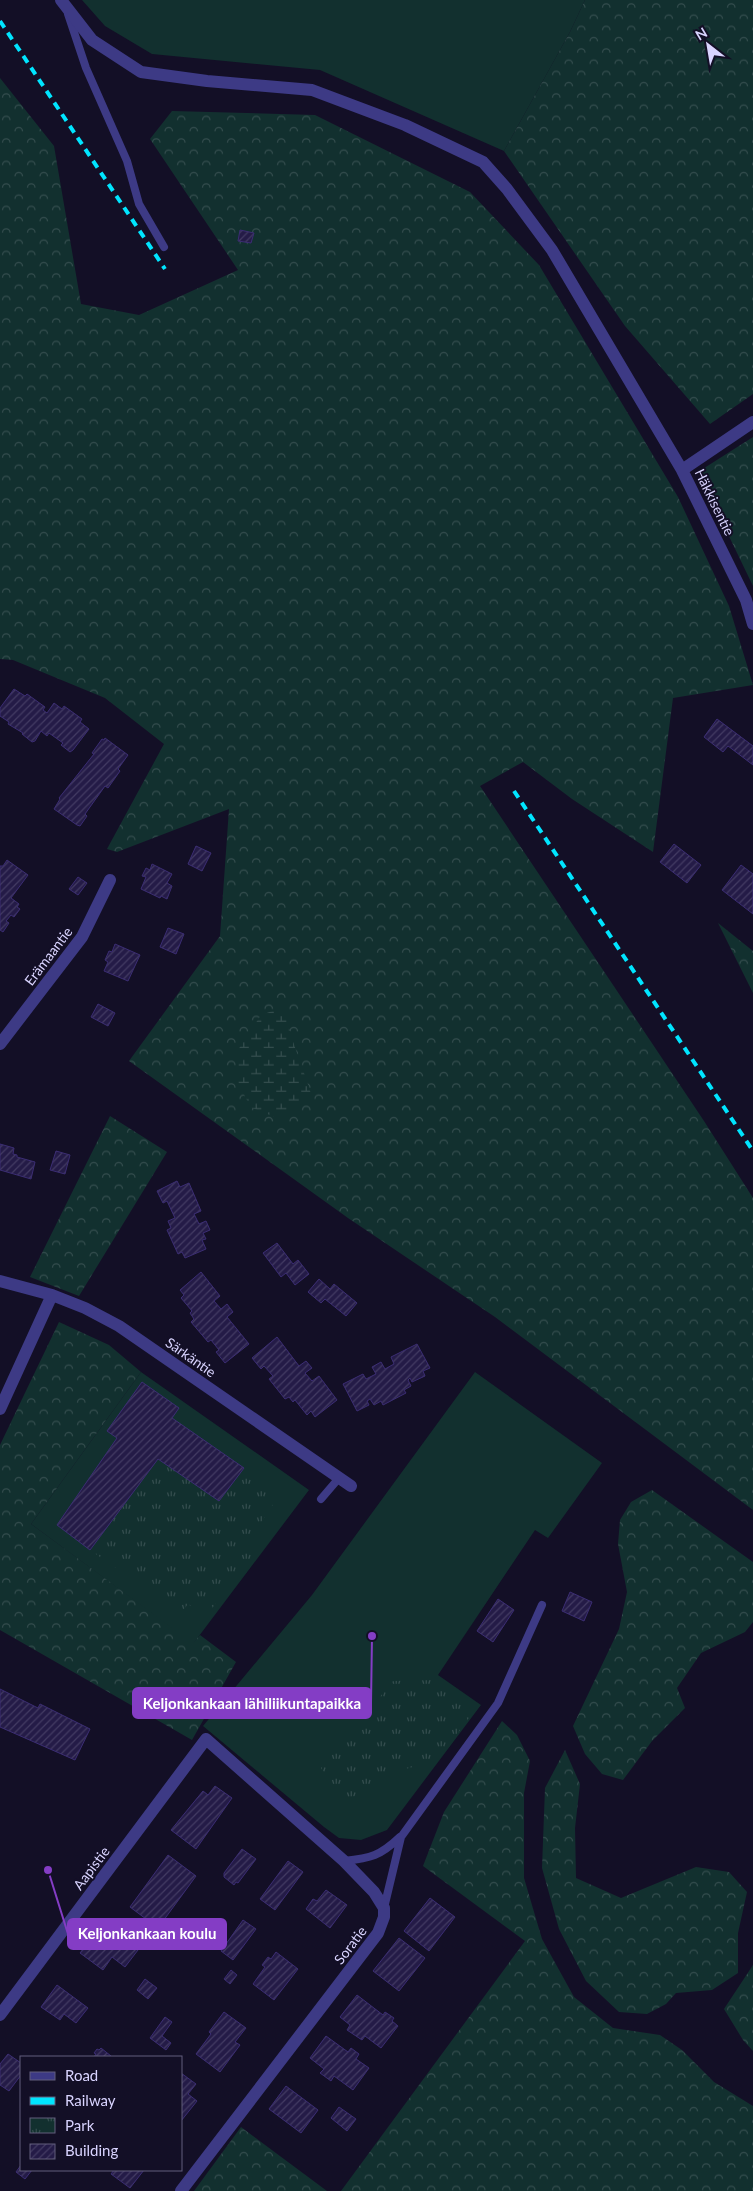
<svg xmlns="http://www.w3.org/2000/svg" width="753" height="2191" font-family="Lato,sans-serif">
<defs>
<pattern id="forest-crowns" width="20" height="18" patternUnits="userSpaceOnUse" patternTransform="scale(1.25)"><rect width="20" height="18" fill="#12302f"/><path d="M2 6a3 3 0 1 1 6 0M12 15a3 3 0 1 1 6 0" fill="none" stroke="#344d4e"/></pattern>
<pattern id="wetland-marsh" width="20" height="14" patternUnits="userSpaceOnUse" patternTransform="scale(1.25)"><rect width="20" height="14" fill="#12302f"/><path d="M1 5h8M5 5V1M11 12h8M15 12V8" fill="none" stroke="#344d4e"/></pattern>
<pattern id="park-tufts" width="24" height="20" patternUnits="userSpaceOnUse" patternTransform="scale(1.25)"><rect width="24" height="20" fill="#12302f"/><path d="M3 7l-1-3M5 7V3M7 7l1-3M15 17l-1-3M17 17v-4M19 17l1-3" fill="none" stroke="#344d4e"/></pattern>
<pattern id="building-hatch" width="6" height="6" patternUnits="userSpaceOnUse" patternTransform="scale(1.25)"><rect width="6" height="6" fill="#241b47"/><path d="M-1 1l2-2M0 6l6-6M5 7l2-2" fill="none" stroke="#433b63"/></pattern>
</defs>
<rect width="100%" height="100%" fill="#130f26"/>
<path fill="#12302f" d="M82,0H585L570,32L504,151L320,70L152,54L105,26Z
M141,1372L309,1490L193,1644L31,1524Z
M475,1372L602,1463L548,1538L535,1530L438,1675L481,1705L387,1830L361,1840L339,1838L324,1827L203,1726L312,1595Z"/>
<path fill="url(#forest-crowns)" d="M585,0H753V394L710,424L625,326L504,151L570,32Z
M0,78L54,146L81,304L139,315L238,270L150,139L172,111L315,115L470,192L539,265L678,497L729,606L753,685L673,698L653,852L572,799L523,762L480,786L704,1121L753,1198V1510L495,1317L348,1218L129,1061L220,936L229,809L117,852L107,849L164,744L105,698L13,660L0,659Z
M753,437V586L698,472Z
M718,923L753,951V993Z
M110,1116L167,1152L79,1296L30,1277Z
M59,1322L109,1345L141,1372L31,1524L193,1643L200,1635L236,1662L192,1740L0,1630V1445Z
M652,1490L753,1562V1622L745,1632L701,1653L677,1688L685,1708L652,1741L623,1780L602,1774L585,1754L573,1726L619,1629L627,1592L618,1544L620,1520L631,1502Z
M502,1721L517,1735L530,1761L524,1793V1878L542,1939L574,1997L613,2028L660,2035L682,2050L714,2082L753,2106V2191H341L525,1941L423,1866L444,1812Z
M565,1750L580,1784L575,1828L576,1878L621,1898L696,1867L729,1872L747,1892L738,1933V1973L712,1990L676,1993L666,2004L647,2014L619,2012L586,1981L559,1929L542,1868L545,1788Z
M753,1965V2051L743,2040L724,2009Z
M241,2127L327,2191H194Z"/>
<path fill="url(#wetland-marsh)" d="M281,1008C288,1020 289,1028 293,1041C298,1059 306,1076 311,1094L296,1109L275,1117L252,1108L237,1084L238,1050L261,1015Z"/>
<path fill="url(#park-tufts)" d="M158,1459L219,1501L244,1468L280,1494L248,1542L258,1551L205,1617L188,1604L181,1613L90,1550Z
M437,1680L477,1707L438,1760L391,1773L344,1803L321,1768L393,1681Z"/>
<path fill="url(#building-hatch)" stroke="#3b2d73" d="M240,230L254,233L251,243L238,241Z
M14,689L25,696L27,694L45,707L43,710L47,713L54,703L62,709L64,706L82,719L80,722L89,729L73,750L70,752L61,745L63,743L49,733L47,736L41,731L35,741L32,742L22,734L23,733L8,724L9,722L0,716V708Z
M717,719L753,746V765L728,746L723,752L704,737Z
M105,738L128,755L118,769L120,771L108,788L105,786L85,814L87,816L80,826L77,825L54,809L60,799L59,798L94,754L92,753L102,739L104,740Z
M674,844L701,865L687,883L660,862Z
M196,846L211,853L202,871L188,864Z
M7,860L28,875L11,898L19,904L17,907L20,909L14,917L11,915L6,921L9,923L3,932L0,930V866H3Z
M152,864L172,874L167,883L172,886L167,899L161,896L160,898L141,889L146,877L142,876L146,868L150,870Z
M741,865L753,874V914L722,890Z
M78,877L87,883L78,895L69,889Z
M168,928L184,934L176,954L160,947Z
M115,944L140,955L128,981L104,971L108,962L105,960L109,951L112,952Z
M98,1004L115,1013L108,1026L91,1017Z
M0,1144L14,1148L13,1154L17,1155V1157L35,1162L31,1179L0,1170Z
M56,1151L70,1155L65,1174L50,1170Z
M177,1181L180,1187L189,1183L201,1211L194,1214L199,1224L206,1221L210,1230L203,1233L206,1239L202,1240L206,1249L185,1258L182,1252L178,1254L167,1230L171,1228L168,1221L175,1218L167,1201L163,1203L157,1191Z
M277,1243L293,1264L298,1260L309,1274L295,1285L286,1273L281,1277L263,1253Z
M201,1272L220,1296L214,1301L221,1309L227,1304L233,1312L227,1317L249,1344L225,1363L216,1352L219,1350L211,1340L208,1342L191,1322L194,1319L190,1313L192,1311L181,1298L184,1295L180,1290Z
M319,1279L330,1289L334,1284L357,1303L346,1316L325,1299L321,1303L308,1292Z
M277,1337L299,1366L306,1361L312,1368L305,1373L312,1381L319,1376L337,1400L315,1417L311,1411L307,1415L295,1400L293,1402L289,1397L285,1399L269,1379L273,1376L264,1366L261,1369L252,1358Z
M417,1344L430,1368L423,1371L425,1376L412,1382L410,1378L408,1380L411,1386L404,1390L406,1393L383,1405L381,1401L374,1405L370,1399L367,1401L369,1405L357,1411L343,1384L363,1374L366,1379L376,1374L372,1367L381,1362L385,1369L394,1364L391,1357Z
M142,1382L179,1408L172,1418L244,1468L219,1501L158,1459L90,1550L57,1525L117,1438L107,1431Z
M570,1592L592,1602L584,1621L562,1611Z
M498,1599L514,1610L493,1642L477,1631Z
M0,1689L38,1708L40,1704L90,1729L75,1760L0,1727Z
M215,1786L232,1798L196,1849L171,1830L203,1791L208,1795Z
M242,1849L256,1859L238,1883L236,1882L234,1885L224,1877V1873Z
M168,1855L196,1876L158,1928L130,1907Z
M288,1861L303,1872L275,1910L260,1899Z
M326,1890L347,1905L330,1928L306,1909L313,1899L317,1901Z
M430,1898L455,1917L429,1951L404,1931Z
M243,1920L256,1929L233,1960L221,1951Z
M102,1924L138,1950L125,1967L112,1957L103,1970L80,1953Z
M399,1938L425,1958L399,1991L373,1971Z
M276,1952L298,1969L274,2000L253,1984L265,1967L262,1965L268,1957L271,1959Z
M231,1970L237,1975L230,1984L224,1979Z
M145,1979L157,1988L148,1999L137,1990Z
M57,1985L88,2008L76,2023L64,2014L60,2020L41,2007Z
M357,1995L383,2015L385,2012L394,2018L392,2021L398,2026L381,2048L365,2036L362,2040L347,2030L350,2025L340,2017Z
M224,2012L246,2028L235,2042L240,2045L220,2072L196,2054L211,2034L209,2032Z
M165,2017L172,2022L162,2036L171,2043L166,2050L150,2038Z
M326,2036L348,2052L351,2048L359,2054L356,2059L369,2068L353,2090L334,2076L331,2081L320,2073L324,2069L310,2058Z
M101,2048L111,2056V2057H94L96,2054L94,2053L97,2049L99,2050Z
M8,2054L21,2063V2075L9,2091L0,2085V2064Z
M181,2073L196,2084L188,2094L197,2101L181,2121Z
M286,2086L318,2110L301,2133L269,2109Z
M339,2107L356,2119L347,2131L331,2118Z
M21,2165V2170H32L25,2179L16,2172Z
M114,2170H144L130,2188L111,2174Z"/>
<g fill="none" stroke-linecap="round" stroke-linejoin="round">
<path stroke="#3d3a85" stroke-width="8" d="M68,14L86,68L127,161L139,204L164,247
M321,1499L339,1478
M344,1861C371,1858 380,1856 400,1837
M384,1908L401,1837L498,1703L542,1605"/>
<path stroke="#3d3a85" stroke-width="12" d="M61,0L92,40L141,72L207,81L312,90L405,125L483,162L507,189L552,250L682,470L746,600L753,624
M682,470L753,422
M0,1044L82,937L110,880
M0,1281L52,1295L85,1308L119,1326L351,1486
M0,1409L52,1295
M0,2015L206,1739L344,1861L374,1892L384,1908V1917L378,1933L181,2191"/>
<path stroke="#00e5ff" stroke-width="4" stroke-dasharray="8 6" stroke-linecap="butt" d="M0,21L165,269
M514,791L753,1151"/>
</g>
<g text-anchor="middle" dominant-baseline="central" stroke-width="4" stroke-linejoin="round" paint-order="stroke">
<g font-size="14" fill="#d9d4ff" stroke="#130f26">
<text transform="translate(715 502) rotate(64)">Häkkisentie</text>
<text transform="translate(48 956) rotate(-53)">Erämaantie</text>
<text transform="translate(191 1357) rotate(35)">Särkäntie</text>
<text transform="translate(91 1868) rotate(-53)">Aapistie</text>
<text transform="translate(350 1945) rotate(-53)">Soratie</text>
</g>
</g>
<path fill="none" stroke="#843dc5" stroke-width="2" d="M372 1636L371 1703M48 1870L68 1934"/>
<g fill="#843dc5" stroke="#130f26" stroke-width="2">
<circle cx="372" cy="1636" r="5"/>
<circle cx="48" cy="1870" r="5"/>
</g>
<g fill="#843dc5" stroke="#843dc5" stroke-width="2">
<rect x="133" y="1688" width="238" height="30" rx="5"/>
<rect x="68" y="1919" width="158" height="30" rx="5"/>
</g>
<g font-size="15" text-anchor="middle" font-weight="bold" fill="#fff">
<text x="252" y="1709">Keljonkankaan lähiliikuntapaikka</text>
<text x="147" y="1939">Keljonkankaan koulu</text>
</g>
<rect x="20" y="2056" width="162" height="115" fill="#130f26" stroke="#625e7d"/>
<rect x="30" y="2072" width="25" height="8" fill="#3d3a85" stroke="#625e7d"/>
<text x="65" y="2081" font-size="15" fill="#d9d4ff">Road</text>
<rect x="30" y="2097" width="25" height="8" fill="#00e5ff" stroke="#625e7d"/>
<text x="65" y="2106" font-size="15" fill="#d9d4ff">Railway</text>
<rect x="30" y="2118" width="25" height="15" fill="url(#park-tufts)" stroke="#625e7d"/>
<text x="65" y="2131" font-size="15" fill="#d9d4ff">Park</text>
<rect x="30" y="2144" width="25" height="15" fill="url(#building-hatch)" stroke="#625e7d"/>
<text x="65" y="2156" font-size="15" fill="#d9d4ff">Building</text>
<g transform="translate(708 45) rotate(329)" stroke="#130f26" stroke-width="4" paint-order="stroke">
<path d="M0-4L9 19L0 12L-9 19Z" fill="#d9d4ff"/>
<text y="-8" font-size="14" font-weight="bold" text-anchor="middle" fill="#d9d4ff">N</text>
</g>
</svg>
